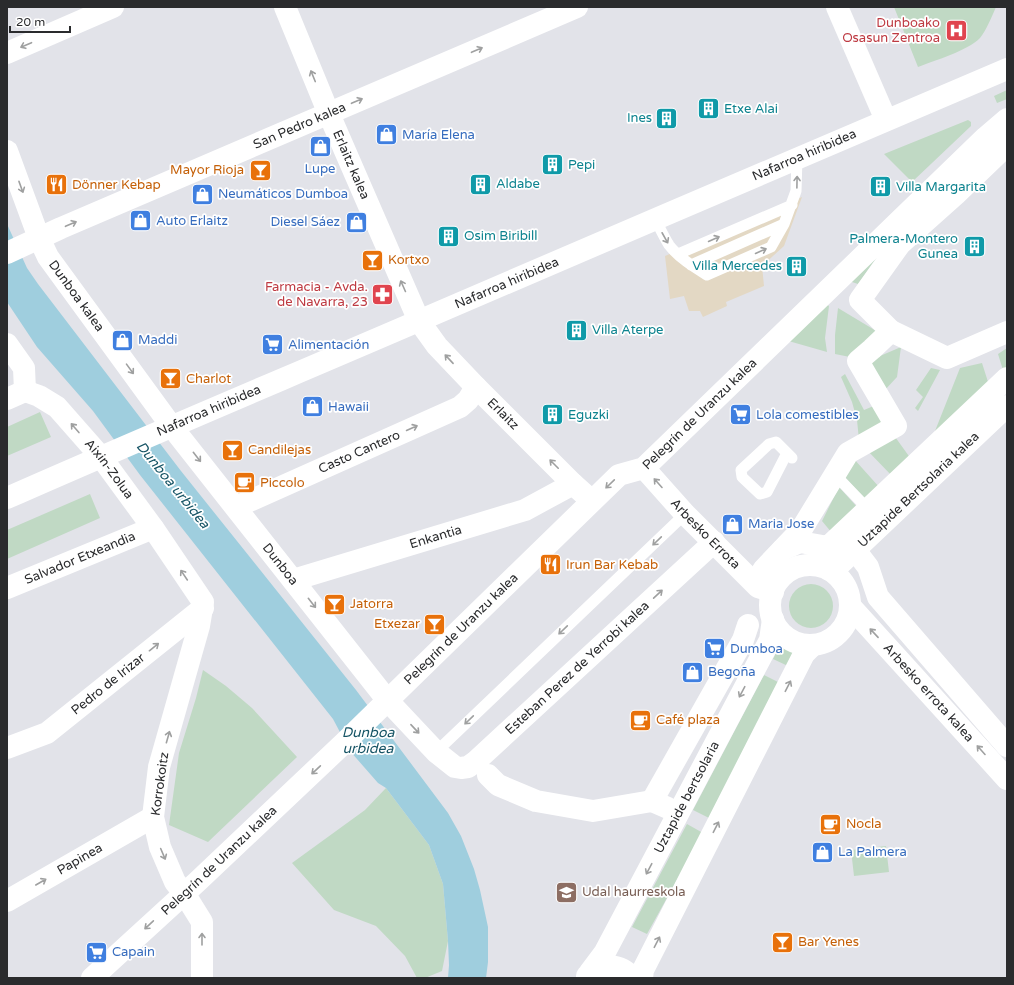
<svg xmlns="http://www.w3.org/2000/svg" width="1014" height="985" font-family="'Varela Round',sans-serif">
<rect width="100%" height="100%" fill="#e2e3e9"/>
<path fill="#e3d8c4" d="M802,197L784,246L762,266L764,286L726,302L727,306L703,317L700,311H689L684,296L670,299L665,256Z"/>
<path fill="#c0d9c4" d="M894,7H996C992,16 986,31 980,38C967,51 936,60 918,67Z
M1007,90V99L997,103L994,96Z
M968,120L971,122V126L912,182L884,154Z
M892,236L858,284L846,280Z
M823,302L829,306L825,338L827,352L785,340Z
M838,308L878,332L850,357L835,354V335Z
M901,347L897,377L884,391L866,362Z
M1007,348V367L1003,370L998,354Z
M982,363L989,385L940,432L935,431L960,368Z
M931,368L940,370L918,411L915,408L923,397L916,390Z
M845,374L864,410L876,405L888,424L859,440L857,420L852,402L841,377Z
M40,412L51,437L7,456V427Z
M893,434L911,459L893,477L865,448Z
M854,459L880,488L866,500L844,476Z
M839,487L858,508L832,533L822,521Z
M90,494L100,518L7,559V530Z
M789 606a22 22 0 1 1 44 0a22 22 0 1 1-44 0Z
M780,645L789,649L796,651L788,666L773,659Z
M203,670L226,686L252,708L297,757L208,842L169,825L179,753L196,698Z
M764,675L780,683L709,818L693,810Z
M386,788L429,845L443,884L448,941L442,971L425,978H417L405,956L376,926L334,910L292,863L365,810Z
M687,824L703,833L647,934L632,927Z
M886,846L889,872L854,876L851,850Z"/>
<path fill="#9fcede" d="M7,224L27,268L38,284L181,471L356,690L448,813L461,836L474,869L480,890L488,927V962L486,978H448L449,965L448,941L443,884L429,845L386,788L378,783L350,751L333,719L140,475L93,411L37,347L7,302Z"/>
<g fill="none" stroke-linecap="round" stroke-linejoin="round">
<path stroke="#fff" stroke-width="11" d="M655,219C660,228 664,237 669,245C679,258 694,267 707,275L771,247L784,224L796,191L797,158
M678,254L792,205
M691,265L784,224
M787,453L767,492L760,494L742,477L741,470L769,444L776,442L792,458
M830,475L841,481L868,509
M436,752L685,514"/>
<g stroke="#fff" stroke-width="22">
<path id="s1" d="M285,7L329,114L419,321L437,346L476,387L573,484L592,501"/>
<path d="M837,7L886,120"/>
<path d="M7,53L113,7"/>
<path id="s2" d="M7,151L39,238L48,257L172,427L388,701L436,752L455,767L461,768L468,767L475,762L714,542"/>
<path id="s3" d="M7,253L61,228L577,7"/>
<path d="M891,331L947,358L1007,332"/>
<path d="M7,344L24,368L25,391"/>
<path id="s4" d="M25,391L39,396L57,407L101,457L153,528L203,602L199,626L159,767L153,817L160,847L175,882L184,893L202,922V978"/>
<path d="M7,399L25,391"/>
<path id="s5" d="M644,468L685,514L758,587L773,592"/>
<path id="s6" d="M236,507L460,407L468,400L476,387"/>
<path d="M842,536L855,550L868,567L878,597L1007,746"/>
<path d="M782,550L800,542L828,547L1007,378"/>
<path d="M763,570L801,530L848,453L896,426L858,361L872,349L891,331L860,300L900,244L956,194L1007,145"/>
<path id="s7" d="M293,580L525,510L573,484"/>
<path id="s8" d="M7,588L153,528"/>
<path id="s9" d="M850,606L1007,779"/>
<path id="s10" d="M7,748L47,733L203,608"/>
<path d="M488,775L498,785L536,801L593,811L652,801"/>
<path d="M668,808L652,801L743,640L748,625"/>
<path id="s11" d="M7,901L153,817"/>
<path id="s12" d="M92,978L197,882L344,743L619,475L644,468L986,137L1007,119"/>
</g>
<g stroke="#fff" stroke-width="22">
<path id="s13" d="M7,498C152,434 298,373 444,310C632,230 818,148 1007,69"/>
<circle cx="810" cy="605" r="40"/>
<path id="s14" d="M828,569L840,564L1007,406"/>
<path id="s15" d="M590,972L605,952L770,640L773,619"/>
<path d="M587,976C600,961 621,964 633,978"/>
<path d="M642,978L643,970L804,654L813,645"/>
</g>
</g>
<defs><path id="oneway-shaft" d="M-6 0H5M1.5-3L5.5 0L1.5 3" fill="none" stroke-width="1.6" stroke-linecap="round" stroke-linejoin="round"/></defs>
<g stroke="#9fa0a0">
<use href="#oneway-shaft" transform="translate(26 45) rotate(157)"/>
<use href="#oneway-shaft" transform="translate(477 50) rotate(-23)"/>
<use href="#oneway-shaft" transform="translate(313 76) rotate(-112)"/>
<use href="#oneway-shaft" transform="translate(357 101) rotate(-23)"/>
<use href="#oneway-shaft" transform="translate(797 182) rotate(-89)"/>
<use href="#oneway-shaft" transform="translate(21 187) rotate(70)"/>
<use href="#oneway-shaft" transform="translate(71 224) rotate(-23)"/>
<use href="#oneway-shaft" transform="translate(665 238) rotate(61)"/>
<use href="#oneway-shaft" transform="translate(714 239) rotate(-24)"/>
<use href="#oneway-shaft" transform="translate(761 251) rotate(-24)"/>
<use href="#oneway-shaft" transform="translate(403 286) rotate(-114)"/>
<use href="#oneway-shaft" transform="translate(449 359) rotate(-133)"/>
<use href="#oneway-shaft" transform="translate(130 369) rotate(54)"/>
<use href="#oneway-shaft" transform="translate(75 428) rotate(-131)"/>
<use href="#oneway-shaft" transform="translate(412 428) rotate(-24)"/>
<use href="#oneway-shaft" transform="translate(197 457) rotate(52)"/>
<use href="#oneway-shaft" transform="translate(554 464) rotate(-135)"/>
<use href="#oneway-shaft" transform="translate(658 483) rotate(-132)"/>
<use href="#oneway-shaft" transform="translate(610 484) rotate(136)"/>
<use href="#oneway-shaft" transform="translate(657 541) rotate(136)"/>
<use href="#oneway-shaft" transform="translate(184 575) rotate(-124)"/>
<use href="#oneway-shaft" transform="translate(658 594) rotate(-43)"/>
<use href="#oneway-shaft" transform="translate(312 603) rotate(52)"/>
<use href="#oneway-shaft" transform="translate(563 630) rotate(136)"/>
<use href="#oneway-shaft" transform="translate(874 633) rotate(-133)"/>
<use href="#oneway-shaft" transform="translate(154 647) rotate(-39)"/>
<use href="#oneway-shaft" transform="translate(788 686) rotate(-63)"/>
<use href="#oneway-shaft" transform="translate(742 692) rotate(118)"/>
<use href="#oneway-shaft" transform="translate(469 720) rotate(136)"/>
<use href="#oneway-shaft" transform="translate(415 729) rotate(47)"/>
<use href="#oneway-shaft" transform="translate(168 737) rotate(-74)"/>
<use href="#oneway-shaft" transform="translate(981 750) rotate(-132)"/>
<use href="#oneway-shaft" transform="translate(316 770) rotate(137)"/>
<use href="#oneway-shaft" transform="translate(716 827) rotate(-63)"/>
<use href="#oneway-shaft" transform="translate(163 854) rotate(67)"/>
<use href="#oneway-shaft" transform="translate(649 869) rotate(118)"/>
<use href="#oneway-shaft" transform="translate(41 882) rotate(-30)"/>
<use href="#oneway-shaft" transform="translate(149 925) rotate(137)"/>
<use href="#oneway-shaft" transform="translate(202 939) rotate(-90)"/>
<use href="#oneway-shaft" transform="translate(657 942) rotate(-63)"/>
</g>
<defs>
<symbol id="hospital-square" viewBox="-11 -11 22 22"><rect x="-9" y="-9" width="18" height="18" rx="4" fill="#e0444e" stroke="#fff"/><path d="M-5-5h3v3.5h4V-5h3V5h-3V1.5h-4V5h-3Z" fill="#fff"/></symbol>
<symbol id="building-square" viewBox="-11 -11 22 22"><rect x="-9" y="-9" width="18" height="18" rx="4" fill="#0f9aa8" stroke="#fff"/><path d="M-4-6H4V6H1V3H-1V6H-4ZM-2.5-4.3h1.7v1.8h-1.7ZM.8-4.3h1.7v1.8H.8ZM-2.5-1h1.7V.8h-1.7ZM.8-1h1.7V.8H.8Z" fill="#fff"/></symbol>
<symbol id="shop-square" viewBox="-11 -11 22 22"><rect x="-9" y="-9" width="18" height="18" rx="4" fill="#3f7fe0" stroke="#fff"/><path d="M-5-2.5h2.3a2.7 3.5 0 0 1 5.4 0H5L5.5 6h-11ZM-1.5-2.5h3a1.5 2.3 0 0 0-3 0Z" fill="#fff"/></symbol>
<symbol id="bar-square" viewBox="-11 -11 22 22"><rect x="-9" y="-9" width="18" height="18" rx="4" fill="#e8710a" stroke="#fff"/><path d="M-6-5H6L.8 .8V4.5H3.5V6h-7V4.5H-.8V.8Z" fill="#fff"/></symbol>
<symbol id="restaurant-square" viewBox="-11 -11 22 22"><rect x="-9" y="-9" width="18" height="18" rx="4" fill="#e8710a" stroke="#fff"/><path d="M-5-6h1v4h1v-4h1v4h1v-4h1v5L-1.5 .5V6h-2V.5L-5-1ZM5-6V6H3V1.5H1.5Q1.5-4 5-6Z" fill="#fff"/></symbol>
<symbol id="pharmacy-square" viewBox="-11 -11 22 22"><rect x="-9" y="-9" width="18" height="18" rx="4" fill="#e0444e" stroke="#fff"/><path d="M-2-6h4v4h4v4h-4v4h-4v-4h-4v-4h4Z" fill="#fff"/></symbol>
<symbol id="supermarket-square" viewBox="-11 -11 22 22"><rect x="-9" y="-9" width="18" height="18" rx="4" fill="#3f7fe0" stroke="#fff"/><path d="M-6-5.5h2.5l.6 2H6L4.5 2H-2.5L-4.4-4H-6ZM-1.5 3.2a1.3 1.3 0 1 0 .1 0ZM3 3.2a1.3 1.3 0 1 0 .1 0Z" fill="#fff"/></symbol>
<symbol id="cafe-square" viewBox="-11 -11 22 22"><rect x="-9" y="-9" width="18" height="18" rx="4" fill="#e8710a" stroke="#fff"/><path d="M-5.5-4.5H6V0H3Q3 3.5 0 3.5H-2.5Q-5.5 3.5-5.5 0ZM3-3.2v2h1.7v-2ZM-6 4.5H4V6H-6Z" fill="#fff"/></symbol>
<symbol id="school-square" viewBox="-11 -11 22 22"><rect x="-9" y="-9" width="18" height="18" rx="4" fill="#8d6e63" stroke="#fff"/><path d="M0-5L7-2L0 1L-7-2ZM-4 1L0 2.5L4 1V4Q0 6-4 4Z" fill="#fff"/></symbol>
</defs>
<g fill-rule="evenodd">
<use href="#hospital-square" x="944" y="18" width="25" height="25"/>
<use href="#building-square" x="696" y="96" width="25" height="25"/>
<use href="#building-square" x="654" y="106" width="25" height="25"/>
<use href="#shop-square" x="374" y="122" width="25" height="25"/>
<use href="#shop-square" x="308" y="134" width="25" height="25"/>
<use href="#building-square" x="540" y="152" width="25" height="25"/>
<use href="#bar-square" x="248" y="158" width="25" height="25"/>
<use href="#building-square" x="468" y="172" width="25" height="25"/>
<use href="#restaurant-square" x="44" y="172" width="25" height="25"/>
<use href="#building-square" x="868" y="174" width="25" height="25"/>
<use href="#shop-square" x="190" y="182" width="25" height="25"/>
<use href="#shop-square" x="128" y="208" width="25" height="25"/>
<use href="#shop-square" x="344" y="210" width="25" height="25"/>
<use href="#building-square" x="436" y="224" width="25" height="25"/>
<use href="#building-square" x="962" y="234" width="25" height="25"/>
<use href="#bar-square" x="360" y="248" width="25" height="25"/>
<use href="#building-square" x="784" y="254" width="25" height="25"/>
<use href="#pharmacy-square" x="370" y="282" width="25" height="25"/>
<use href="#building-square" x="564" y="318" width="25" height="25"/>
<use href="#shop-square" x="110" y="328" width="25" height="25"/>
<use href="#supermarket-square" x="260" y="332" width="25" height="25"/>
<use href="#bar-square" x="158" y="366" width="25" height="25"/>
<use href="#shop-square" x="300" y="394" width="25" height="25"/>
<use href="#building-square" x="540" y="402" width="25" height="25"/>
<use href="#supermarket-square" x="728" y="402" width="25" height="25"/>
<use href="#bar-square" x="220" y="438" width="25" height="25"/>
<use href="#cafe-square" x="232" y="470" width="25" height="25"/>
<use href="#shop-square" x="720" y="512" width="25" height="25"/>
<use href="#restaurant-square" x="538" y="552" width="25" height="25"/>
<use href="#bar-square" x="322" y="592" width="25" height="25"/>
<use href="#bar-square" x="422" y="612" width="25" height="25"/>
<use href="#supermarket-square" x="702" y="636" width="25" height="25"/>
<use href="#shop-square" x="680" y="660" width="25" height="25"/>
<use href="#cafe-square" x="628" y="708" width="25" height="25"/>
<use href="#cafe-square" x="818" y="812" width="25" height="25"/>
<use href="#shop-square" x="810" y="840" width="25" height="25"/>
<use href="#school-square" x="554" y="880" width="25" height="25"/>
<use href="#bar-square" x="770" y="930" width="25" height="25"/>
<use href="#supermarket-square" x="84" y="940" width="25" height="25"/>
</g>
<g text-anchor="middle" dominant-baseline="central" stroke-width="3.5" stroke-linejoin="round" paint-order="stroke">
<g font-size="13" fill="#be3a42" stroke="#fff" text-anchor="end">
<text x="940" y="23">Dunboako<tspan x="940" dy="15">Osasun Zentroa</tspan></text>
<text x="368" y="287">Farmacia - Avda.<tspan x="368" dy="15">de Navarra, 23</tspan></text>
</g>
<g font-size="13" fill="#0d838f" stroke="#fff" text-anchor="start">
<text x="724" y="109">Etxe Alai</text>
<text x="652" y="118" text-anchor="end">Ines</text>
<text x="568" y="165">Pepi</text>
<text x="496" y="184">Aldabe</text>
<text x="896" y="187">Villa Margarita</text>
<text x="464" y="236">Osim Biribill</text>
<text x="958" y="239" text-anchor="end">Palmera-Montero<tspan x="958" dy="15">Gunea</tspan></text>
<text x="782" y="266" text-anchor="end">Villa Mercedes</text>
<text x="592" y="330">Villa Aterpe</text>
<text x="568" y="415">Eguzki</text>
</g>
<g font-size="13" fill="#2a2b2d" stroke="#fff">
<text stroke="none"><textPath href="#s3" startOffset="319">San Pedro kalea</textPath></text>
<text stroke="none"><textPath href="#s13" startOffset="868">Nafarroa hiribidea</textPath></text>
<text stroke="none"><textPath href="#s1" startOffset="171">Erlaitz kalea</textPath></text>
<text stroke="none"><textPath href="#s13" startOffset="544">Nafarroa hiribidea</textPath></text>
<text stroke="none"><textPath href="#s2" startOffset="162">Dunboa kalea</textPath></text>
<text stroke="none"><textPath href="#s13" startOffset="220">Nafarroa hiribidea</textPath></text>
<text stroke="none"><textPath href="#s12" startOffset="832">Pelegrín de Uranzu kalea</textPath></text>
<text stroke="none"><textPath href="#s1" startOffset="467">Erlaitz</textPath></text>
<text stroke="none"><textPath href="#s6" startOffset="135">Casto Cantero</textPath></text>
<text stroke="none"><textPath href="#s4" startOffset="117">Aixin-Zolua</textPath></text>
<text stroke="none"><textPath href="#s14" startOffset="121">Uztapide Bertsolaria kalea</textPath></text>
<text stroke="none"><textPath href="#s5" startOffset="90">Arbesko Errota</textPath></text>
<text stroke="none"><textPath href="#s7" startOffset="149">Enkantia</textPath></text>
<text stroke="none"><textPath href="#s8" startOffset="79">Salvador Etxeandia</textPath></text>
<text stroke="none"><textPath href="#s2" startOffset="499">Dunboa</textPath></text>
<text stroke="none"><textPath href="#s12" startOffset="508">Pelegrín de Uranzu kalea</textPath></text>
<text stroke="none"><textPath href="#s2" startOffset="928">Esteban Perez de Yerrobi kalea</textPath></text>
<text stroke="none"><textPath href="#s10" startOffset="121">Pedro de Irizar</textPath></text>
<text stroke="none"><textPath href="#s9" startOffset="117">Arbesko errota kalea</textPath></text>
<text transform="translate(160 784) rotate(-82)">Korrokoitz</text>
<text stroke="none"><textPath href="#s15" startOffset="200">Uztapide bertsolaria</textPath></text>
<text stroke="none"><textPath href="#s11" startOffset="84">Papinea</textPath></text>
<text stroke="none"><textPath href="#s12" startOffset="173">Pelegrín de Uranzu kalea</textPath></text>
</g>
<g font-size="13" fill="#366cbe" stroke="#fff" text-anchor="start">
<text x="402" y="135">María Elena</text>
<text x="320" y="169" text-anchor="middle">Lupe</text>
<text x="218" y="194">Neumáticos Dumboa</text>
<text x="156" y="221">Auto Erlaitz</text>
<text x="340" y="222" text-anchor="end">Diesel Sáez</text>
<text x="138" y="340">Maddi</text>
<text x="288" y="345">Alimentación</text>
<text x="328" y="407">Hawaii</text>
<text x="756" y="415">Lola comestibles</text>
<text x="748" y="524">Maria Jose</text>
<text x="730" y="649">Dumboa</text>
<text x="708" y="672">Begoña</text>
<text x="838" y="852">La Palmera</text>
<text x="112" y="952">Capain</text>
</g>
<g font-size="13" fill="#c56008" stroke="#fff" text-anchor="start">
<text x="244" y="170" text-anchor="end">Mayor Rioja</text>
<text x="72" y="185">Dönner Kebap</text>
<text x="388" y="260">Kortxo</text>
<text x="186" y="379">Charlot</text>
<text x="248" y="450">Candilejas</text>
<text x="260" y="483">Piccolo</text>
<text x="566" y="565">Irun Bar Kebab</text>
<text x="350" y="604">Jatorra</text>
<text x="420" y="624" text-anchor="end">Etxezar</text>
<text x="656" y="720">Café plaza</text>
<text x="846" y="824">Nocla</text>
<text x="798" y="942">Bar Yenes</text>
</g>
<g font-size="13" fill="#785e54" stroke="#fff" text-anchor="start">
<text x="582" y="892">Udal haurreskola</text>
</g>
<g font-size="14" font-style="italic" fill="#165465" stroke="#fff">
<text transform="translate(173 485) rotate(51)">Dunboa urbidea</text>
<text x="368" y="732">Dunboa<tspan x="368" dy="16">urbidea</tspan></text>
</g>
</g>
<rect width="1014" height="985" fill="none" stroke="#2a2b2d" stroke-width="16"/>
<path d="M10 26v6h60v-6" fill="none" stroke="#2a2b2d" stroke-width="2"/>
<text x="16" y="26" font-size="12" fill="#2a2b2d" stroke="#ffffff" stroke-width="3" paint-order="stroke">20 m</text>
</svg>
